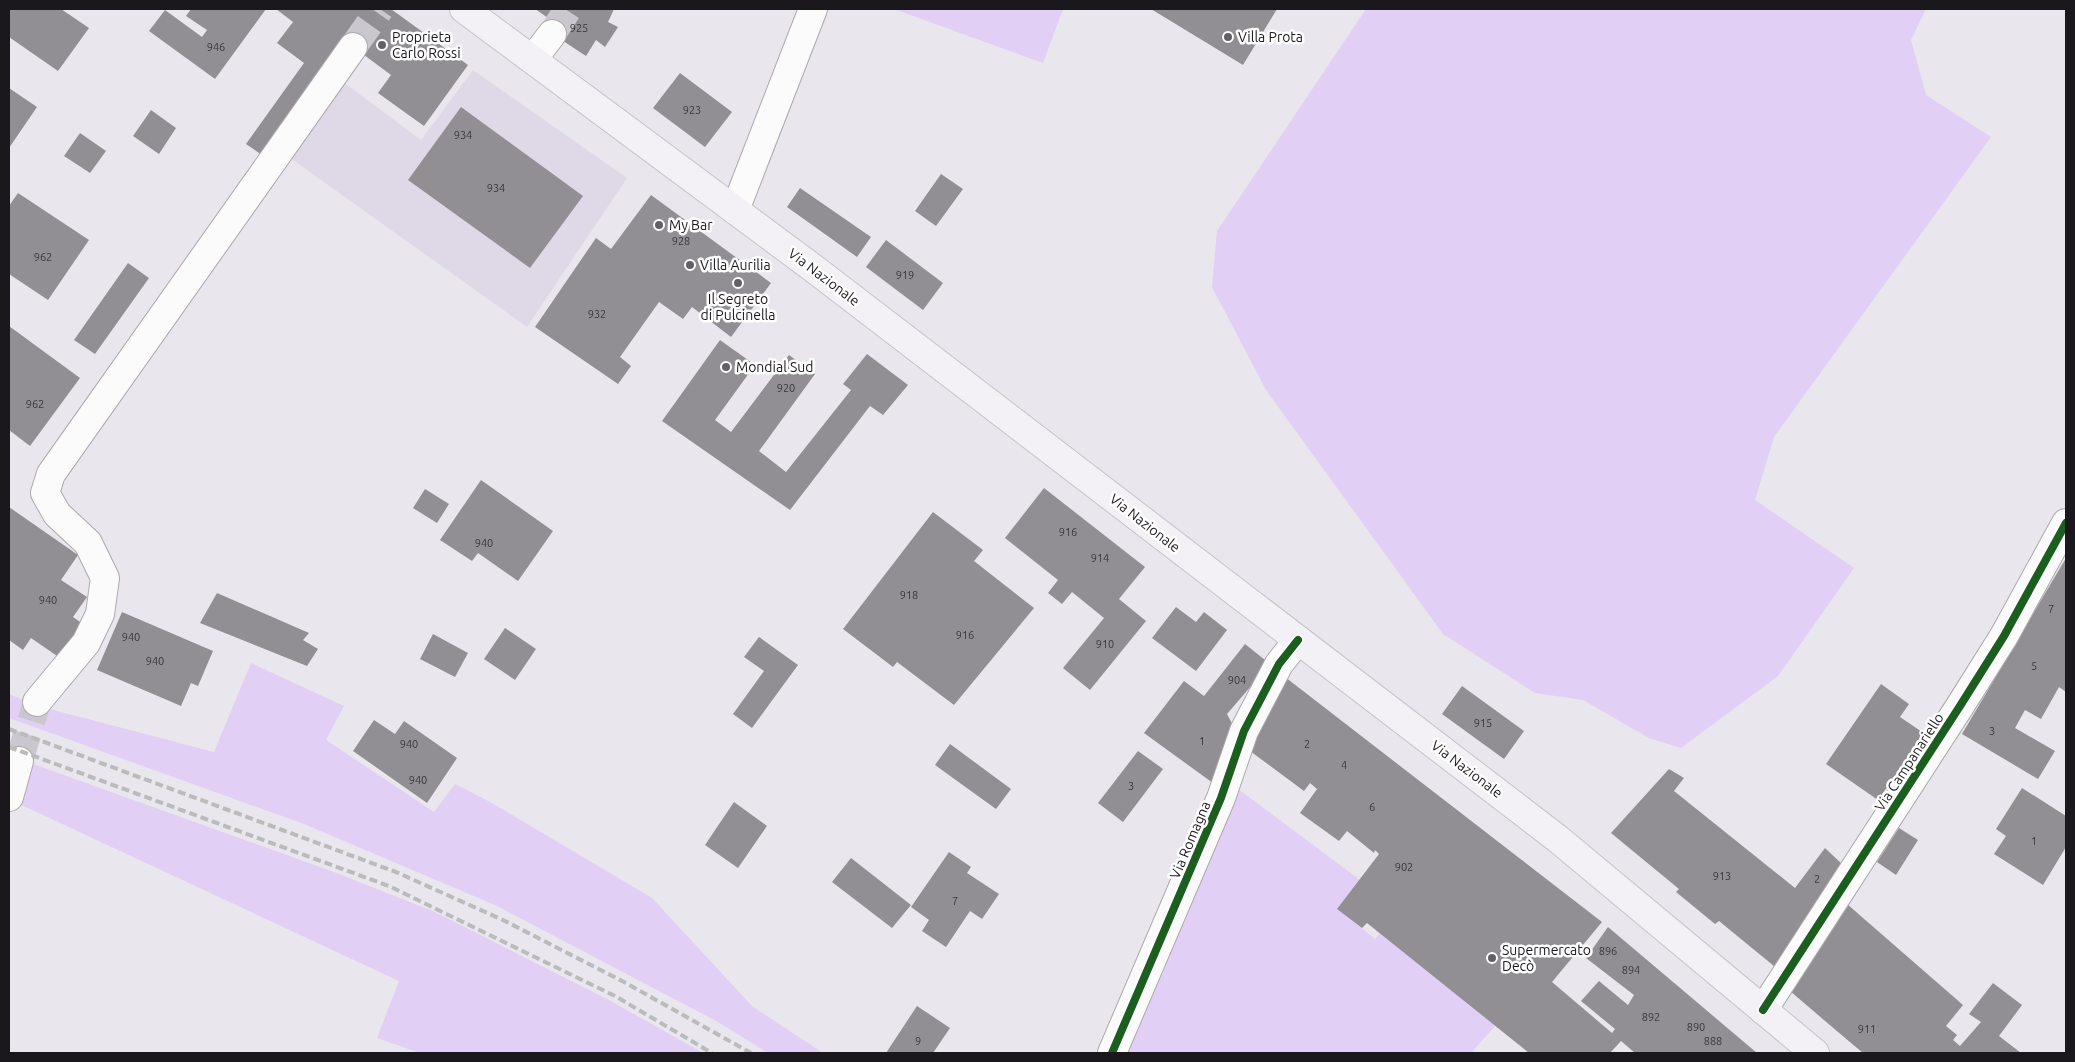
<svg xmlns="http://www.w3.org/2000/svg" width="2075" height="1062" font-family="Ubuntu,sans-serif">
<rect width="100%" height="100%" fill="#e9e6ed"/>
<path fill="#dfd8e6" d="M473,70L627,178L527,327L286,155L339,79L421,140Z"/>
<path fill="#e2cff5" d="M894,9H1063L1043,63Z
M1366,9H1926L1911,40L1926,95L1991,137L1774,437L1755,500L1854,568L1778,676L1681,748L1649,738L1583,700L1535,693L1443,634L1266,390L1212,287L1217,231Z
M251,663L344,706L326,740L434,812L455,784L492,803L652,898L752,1006L823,1053H768L718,1022L495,905L304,824L9,718V694L38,706L214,752Z
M33,764L334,872L435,912L609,1000L703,1053H420L377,1038L399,981L15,802Z
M1234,786L1360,880L1338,909L1375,939L1380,933L1495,1026L1471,1053H1122Z"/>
<path fill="#928f94" d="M9,9H61L89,28L58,71L9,37Z
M191,9H266L215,79L149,31L165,10L202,37L207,30L186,16Z
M276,9H391L468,65L424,126L378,93L391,75L348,43L265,157L246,144L304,63L277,43L293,22Z
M535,9H614L608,22L618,27L605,47L596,40L586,56L545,29L551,20Z
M1151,9H1277L1243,65Z
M680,73L732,112L705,147L653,108Z
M9,88L37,107L9,148Z
M461,107L583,196L530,268L408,180Z
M151,110L176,128L159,154L133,136Z
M80,133L106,151L90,173L64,156Z
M941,174L963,189L936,226L915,211Z
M800,188L871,237L857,257L787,207Z
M18,193L89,240L48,300L9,274V206Z
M651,195L771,283L731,337L692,307L683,319L659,302L620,357L631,366L618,384L535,327L596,238L611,249Z
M886,240L943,283L923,310L866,267Z
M128,263L149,278L95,354L74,340Z
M9,326L80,378L30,446L9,430Z
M720,340L755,365L715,420L731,432L789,355L815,374L759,451L786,472L851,390L843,384L867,354L908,385L883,415L870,406L790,510L662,421Z
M481,480L553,531L518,581L478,553L472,561L440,540Z
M1044,488L1145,567L1119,599L1146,621L1090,690L1063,668L1104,618L1072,592L1062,604L1048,593L1058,580L1005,538Z
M425,489L449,504L437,523L413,508Z
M9,507L78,555L61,580L87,597L73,617L83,624L60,658L31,638L23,650L9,640Z
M933,512L983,550L974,561L1034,608L954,705L897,662L893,667L843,629Z
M2066,558V692L2059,687L2041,719L2025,710L2015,728L2055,751L2038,779L1962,734Z
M217,593L309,633L303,640L318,649L307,666L200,623Z
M1176,607L1196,622L1204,612L1227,630L1196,671L1152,638Z
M122,612L213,651L198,686L191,683L181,706L97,670Z
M505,628L536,649L515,680L484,659Z
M433,634L468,653L455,677L420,659Z
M759,637L798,665L752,728L733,714L764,671L744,657Z
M1245,644L1270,664L1227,714L1237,733L1217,786L1144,733L1184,681L1204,696Z
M1285,677L1602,922L1552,982L1612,1033L1615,1029L1581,1001L1599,981L1628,1005L1634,995L1586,958L1608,927L1757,1053H1635L1621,1041L1610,1053H1529L1367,923L1362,928L1337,909L1379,854L1375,850L1374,853L1347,831L1339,841L1300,813L1317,789L1310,783L1304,791L1246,748Z
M1881,684L1909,704L1900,717L1925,734L1878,800L1826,764Z
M1462,686L1524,731L1504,759L1442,714Z
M374,720L395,734L404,721L457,758L427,803L353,751Z
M950,744L1011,789L996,809L935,765Z
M1138,751L1163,769L1123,822L1098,803Z
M1669,769L1684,778L1674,791L1795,888L1825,848L1843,865L1780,971L1719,921L1715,924L1676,892L1679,889L1611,833Z
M2022,788L2066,816V847L2043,885L1994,854L2006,836L1996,829Z
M734,802L767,826L738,868L705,845Z
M1899,828L1918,840L1896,875L1877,862Z
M949,852L971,867L967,873L999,894L982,919L970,911L946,947L922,931L929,920L911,907Z
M851,858L911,905L892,928L832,882Z
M1847,904L1963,1005L1946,1026L1957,1035L1953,1040L1960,1046L1981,1022L1969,1014L1993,983L2022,1005L1999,1036L2021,1053H1863L1838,1032L1790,991Z
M917,1006L950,1028L933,1053H886Z"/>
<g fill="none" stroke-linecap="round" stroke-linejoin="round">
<path stroke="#cac7ce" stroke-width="28" stroke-dasharray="28 14" stroke-linecap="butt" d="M552,34L568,9
M353,47L380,9
M19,761L37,702"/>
<defs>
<path id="minor" d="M533,59L552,34
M735,210L813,9
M37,702L86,643L100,614L105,578L88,543L57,514L45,493L51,474L353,47
M9,797L19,761
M1763,1010L1960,706L2004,636L2066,523
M1112,1053L1221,798L1244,731L1279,664L1298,640"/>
<path id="major" d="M464,9L813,268L1558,839L1815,1053"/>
</defs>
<use href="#minor" stroke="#aba9ae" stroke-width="30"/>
<use href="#major" stroke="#c5c4c7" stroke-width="30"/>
<use href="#minor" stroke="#fcfbfc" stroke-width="28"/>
<use href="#major" stroke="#f3f0f6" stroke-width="28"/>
<path stroke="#bbbbbc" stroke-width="4" stroke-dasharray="8 4" stroke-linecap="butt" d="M9,729L396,872L503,920L624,982L751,1053
M9,747L389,886L615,996L712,1053"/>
<defs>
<path id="cycleway" d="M1763,1010L1960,706L2004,636L2066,523
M1112,1053L1221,798L1244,731L1279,664L1298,640"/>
</defs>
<use href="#cycleway" stroke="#fff" stroke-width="11"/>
<use href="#cycleway" stroke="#1b5e20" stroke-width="8"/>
</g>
<g fill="#626066" stroke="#fff" stroke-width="2">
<circle cx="1228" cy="37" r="5"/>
<circle cx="382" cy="45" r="5"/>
<circle cx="659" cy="225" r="5"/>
<circle cx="690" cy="265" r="5"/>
<circle cx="738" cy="283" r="5"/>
<circle cx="726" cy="367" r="5"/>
<circle cx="1492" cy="958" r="5"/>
</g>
<g text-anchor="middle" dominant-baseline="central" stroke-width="5" stroke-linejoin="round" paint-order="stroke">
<g font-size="11" fill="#38363b">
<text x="579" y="28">925</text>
<text x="216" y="47">946</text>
<text x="692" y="110">923</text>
<text x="463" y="135">934</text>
<text x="496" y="188">934</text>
<text x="681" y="241">928</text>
<text x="43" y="257">962</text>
<text x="905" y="275">919</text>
<text x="597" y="314">932</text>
<text x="786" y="388">920</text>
<text x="35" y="404">962</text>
<text x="1068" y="532">916</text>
<text x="484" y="543">940</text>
<text x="1100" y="558">914</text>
<text x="909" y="595">918</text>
<text x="48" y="600">940</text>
<text x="2051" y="609">7</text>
<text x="965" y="635">916</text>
<text x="131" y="637">940</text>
<text x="1105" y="644">910</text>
<text x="155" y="661">940</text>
<text x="2034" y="666">5</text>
<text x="1237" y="680">904</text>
<text x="1483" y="723">915</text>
<text x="1992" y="731">3</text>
<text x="1202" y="741">1</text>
<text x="409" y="744">940</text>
<text x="1307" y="744">2</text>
<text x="1344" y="765">4</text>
<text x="418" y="780">940</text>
<text x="1131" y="786">3</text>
<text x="1372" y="807">6</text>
<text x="2034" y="841">1</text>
<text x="1404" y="867">902</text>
<text x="1722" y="876">913</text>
<text x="1817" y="879">2</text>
<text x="955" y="901">7</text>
<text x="1608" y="951">896</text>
<text x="1631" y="970">894</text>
<text x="1651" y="1017">892</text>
<text x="1696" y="1027">890</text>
<text x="1867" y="1029">911</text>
<text x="918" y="1041">9</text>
<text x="1713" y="1041">888</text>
</g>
<g font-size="14" fill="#1a181d" stroke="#fff" text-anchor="start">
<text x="392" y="37">Proprieta<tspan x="392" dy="16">Carlo Rossi</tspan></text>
<text x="1238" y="37">Villa Prota</text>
<text x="669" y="225">My Bar</text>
<text x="700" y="265">Villa Aurilia</text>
<text x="738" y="299" text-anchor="middle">Il Segreto<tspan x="738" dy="16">di Pulcinella</tspan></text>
<text x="736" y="367">Mondial Sud</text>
<text x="1502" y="950">Supermercato<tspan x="1502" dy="16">Decò</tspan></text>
</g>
<g font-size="14" fill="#1a181d" stroke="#fff">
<text transform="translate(824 277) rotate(37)">Via Nazionale</text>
<text transform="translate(1145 523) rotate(38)">Via Nazionale</text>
<text transform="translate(1909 762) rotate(-57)">Via Campanariello</text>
<text transform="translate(1467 769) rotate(37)">Via Nazionale</text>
<text transform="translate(1190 840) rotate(-67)">Via Romagna</text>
</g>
</g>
<rect width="2075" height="1062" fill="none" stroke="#1a181d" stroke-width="20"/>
</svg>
